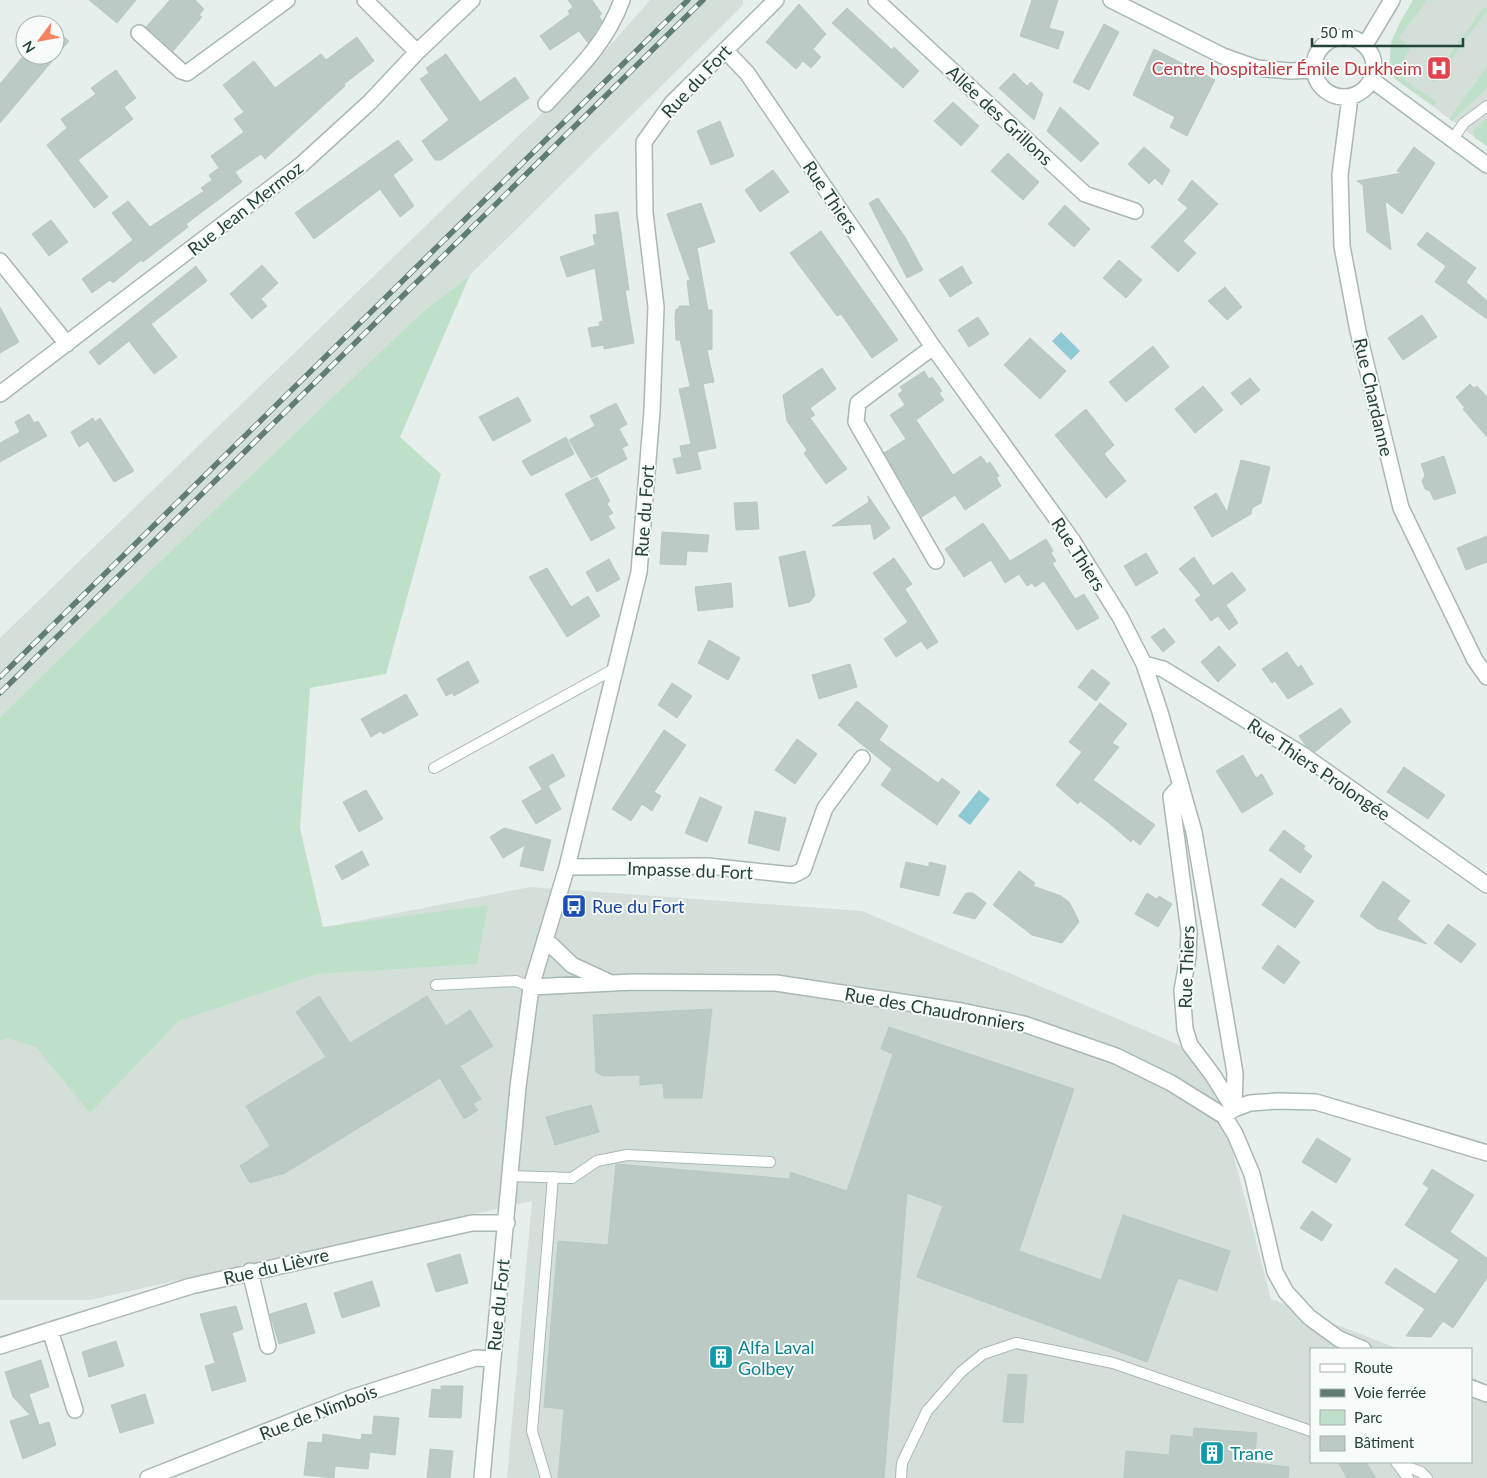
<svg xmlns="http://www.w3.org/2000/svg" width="1487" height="1478" font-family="Lato,sans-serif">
<rect width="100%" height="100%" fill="#e6efeb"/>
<path fill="#d4dfda" d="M650,0H743V5L470,275L420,314L78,640L0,717V638L600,57Z
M1413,0H1487V146L1395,79L1390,62L1391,41Z
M530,887L862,911L1208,1057L1271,1299L1399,1349H1311V1462H1471V1377L1487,1384V1478H507L532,1201L90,1300H0V991Z"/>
<path fill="#bfe0c8" d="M1413,0H1427L1399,38L1411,48C1387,81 1412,82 1435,101L1436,104L1434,106L1395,79C1381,50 1399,24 1413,0Z
M1485,6L1487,10L1435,82L1431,80Z
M1487,67V88L1452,121L1449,119Z
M1487,118V146L1475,138L1473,131Z
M470,275L400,437L441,474L386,674L310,688L300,828L323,927L488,905L477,964L317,974L179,1021L90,1113L36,1047L7,1038L0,1041V717L78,640L420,314Z"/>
<path fill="#8ec9d4" d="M1061,332L1080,351L1071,360L1052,341Z
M979,790L990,799L970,825L958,816Z"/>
<path fill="#bbcac4" stroke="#b8c9c2" d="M89,0H136L117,23Z
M170,0H195L204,9L199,15L202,17L173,51L146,27Z
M568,0H592L602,14L599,16L602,21L588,43L579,31L550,50L540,36L570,14L568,11L573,7Z
M1032,0H1058L1049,28L1064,32L1058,49L1020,36Z
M799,4L826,34L813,49L821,57L811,68L803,61L796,69L766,42Z
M847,8L892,50L894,47L919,71L903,88L832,23Z
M1104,24L1119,32L1089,90L1073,82Z
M55,30L69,41L0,123V84L25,54L55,55Z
M357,37L374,61L344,84L345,86L265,159L261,154L235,172L242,182L186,224L188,227L143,262L141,260L113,283L110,280L92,293L82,279L133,240L112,213L128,201L150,227L204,191L201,188L212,180L209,175L219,168L211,156L244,132L234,119L244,112L223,85L254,61L275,88L321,54L326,60Z
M1154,49L1215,80L1187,136L1170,127L1175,117L1133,95Z
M446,54L480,102L515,77L529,98L441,160H435L422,141L449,120L420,79L429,73L426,68Z
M116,70L136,98L124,107L133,119L78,160L108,197L94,208L47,145L67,128L61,119L96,94L91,88Z
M1014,73L1027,86L1031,82L1043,94L1034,120L999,88Z
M953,102L979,126L961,146L934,121Z
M1060,107L1099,143L1081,162L1047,131Z
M720,121L734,156L711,165L697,131Z
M398,140L413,160L393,175L414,206L400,217L380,189L314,239L295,213Z
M1144,147L1170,170L1162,185L1155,178L1149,184L1128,164Z
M1414,147L1435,163L1402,214L1385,201L1391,250L1367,232L1363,185L1357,181L1402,173L1397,171Z
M1008,153L1039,182L1023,200L991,171Z
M773,170L789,192L760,212L745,190Z
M1192,180L1218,204L1183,241L1196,253L1178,272L1151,247L1188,208L1178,200Z
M878,198L905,237L923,270L907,278L869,203Z
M701,203L715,242L697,248L708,310H712V349L707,350L714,382L690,386L680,340H676L675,318L676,309H679V306H690L687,281L690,280L667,214Z
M1065,205L1090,229L1074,247L1048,224Z
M618,212L629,290H625L634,343L604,349V345L592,347L588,328L600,326L599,322L603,321L595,268L567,277L560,257L595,245L593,235L597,234L595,215Z
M51,220L68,242L49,256L32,234Z
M821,231L898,340L872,358L841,314L837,316L790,253Z
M1427,232L1476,268L1466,282L1487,301V319L1435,282L1446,266L1417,245Z
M1119,260L1142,280L1126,298L1103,278Z
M262,265L278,283L261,299L267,306L252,319L230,294Z
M196,266L207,281L151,324L177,357L154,374L129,341L99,365L89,352Z
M962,266L972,283L950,297L939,280Z
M1225,287L1242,307L1227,320L1208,301Z
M0,307L19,342L0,353Z
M1422,315L1437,337L1403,360L1388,338Z
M978,317L989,334L969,347L958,330Z
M1030,338L1066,371L1040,399L1004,365Z
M1153,346L1169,367L1126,402L1109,382Z
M822,368L836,389L810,408L815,415L810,418L847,469L826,484L804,453L807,450L787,421L783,395Z
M924,371L929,379L932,377L942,391L939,393L944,400L916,420L953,475L981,456L987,464L990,462L999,476L996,477L1001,486L965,510L955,495L922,517L884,453L906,439L890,415L905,405L898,394L903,391L900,387Z
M1250,378L1260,390L1241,405L1231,393Z
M703,384L716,448L697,452L701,469L677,474L673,459L682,457L680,446L691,444L679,389Z
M1470,384L1474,388L1477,386L1487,397V437L1463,409L1465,408L1456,397Z
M1203,386L1223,410L1195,433L1175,409Z
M518,397L531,421L493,441L479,417Z
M616,403L627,424L619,429L628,445L622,448L627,459L591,478L569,440L595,426L590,416Z
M1086,409L1114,445L1104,454L1126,481L1106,498L1055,435Z
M29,414L34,423L38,421L47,436L0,462V443L20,432L15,422Z
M93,418L95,422L100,418L134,471L114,482L88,441L79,447L71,432Z
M566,437L574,454L531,476L522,461Z
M1444,456L1456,493L1434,500L1430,491L1425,489L1422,481L1425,475L1421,464Z
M1241,460L1270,467L1261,503L1252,508L1251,514L1212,537L1194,507L1216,493L1227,512Z
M597,477L610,501L607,504L613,513L608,516L615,528L591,541L565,494Z
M868,496L890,528L874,540L871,524L832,526L869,502Z
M757,502L759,529L736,530L734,503Z
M983,523L1010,561L1046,539L1053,551L1051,553L1056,561L1052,563L1075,599L1084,594L1099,618L1077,630L1044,581L1035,587L1032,583L1027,586L1019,574L1005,583L991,560L964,577L945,549Z
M662,532L709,535L707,552L687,551L686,565L660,564Z
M1487,536V562L1466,570L1457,548Z
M805,551L815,595L810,602L789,607L779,557Z
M1146,553L1158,573L1136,586L1124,566Z
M1194,557L1213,586L1232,572L1246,590L1226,605L1238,623L1229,630L1218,616L1211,621L1195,600L1201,595L1179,569Z
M894,558L912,584L905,589L938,642L927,649L921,641L896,657L884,639L908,622L873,573Z
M609,559L620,579L597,592L586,572Z
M547,568L571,607L588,596L600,616L567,637L529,577Z
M731,583L733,607L698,611L695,587Z
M1164,628L1175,642L1163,652L1151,637Z
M709,640L740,658L728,680L698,663Z
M1219,646L1236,665L1218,682L1201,662Z
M1287,652L1298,668L1301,665L1313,684L1288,699L1275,681L1272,683L1262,669Z
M468,661L479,682L454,696L452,693L446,696L437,679Z
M850,664L857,687L819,699L812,675Z
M1092,669L1110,683L1096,701L1078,687Z
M672,683L692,696L677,718L658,705Z
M406,694L418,715L383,734L381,731L371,737L361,719Z
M857,701L888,726L879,740L938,783L942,778L960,792L937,825L881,785L892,769L838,725Z
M1100,703L1127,724L1112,743L1119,747L1093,780L1155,825L1140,845L1133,839L1131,842L1109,823L1080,801L1078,804L1056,785L1082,752L1069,742Z
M1341,708L1351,722L1315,752L1306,746L1299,736Z
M664,730L686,745L654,792L661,796L652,811L642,804L631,821L612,809Z
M797,739L817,754L795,784L775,770Z
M553,754L565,776L542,789L529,767Z
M1243,755L1256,778L1262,774L1273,794L1242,813L1216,771Z
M1404,767L1445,795L1428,819L1387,792Z
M548,786L561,809L536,824L522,801Z
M366,790L383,819L359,832L343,802Z
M700,797L722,807L707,842L685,833Z
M755,811L786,818L779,851L748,843Z
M504,828L551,840L543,871L520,866L525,845L503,858L490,837Z
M1284,830L1305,846L1303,849L1312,856L1300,873L1269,850Z
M362,851L369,865L342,880L335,866Z
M906,862L929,867V862L946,866L939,896L900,887Z
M1019,871L1035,883L1033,886L1061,896L1069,902L1075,913L1079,922L1062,943L1032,935L993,905Z
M1281,878L1314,901L1295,928L1262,905Z
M1383,881L1410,901L1397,919L1427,944L1378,929L1360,916Z
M966,893H973L986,903L975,919L953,913Z
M1147,893L1157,899L1159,896L1172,904L1158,927L1135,914Z
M1448,924L1476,944L1461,963L1434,943Z
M1278,945L1300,962L1284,984L1262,968Z
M319,996L350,1043L427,996L446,1026L470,1010L493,1046L460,1066L481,1099L473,1104L478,1110L464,1119L440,1078L285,1173L250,1183L240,1166L270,1146L246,1106L326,1057L296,1012Z
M712,1009L702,1098H664L663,1083L640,1085V1075L603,1076L596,1072L593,1015Z
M889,1027L1074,1089L1019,1251L1101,1280L1123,1215L1230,1251L1217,1291L1178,1278L1147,1362L917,1277L943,1206L907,1193L884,1478H558L564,1409L544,1407L558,1241L608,1245L616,1164L790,1179V1172L847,1191L893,1054L881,1049Z
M591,1105L599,1132L555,1145L546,1117Z
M1317,1138L1351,1159L1336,1183L1302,1162Z
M1432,1169L1474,1195L1450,1232L1487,1258V1278L1453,1328L1443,1321L1431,1337L1406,1336L1425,1309L1385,1283L1395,1268L1435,1294L1459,1260L1405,1225L1429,1188L1423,1184Z
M1312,1211L1332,1225L1322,1241L1300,1228Z
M460,1254L468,1283L436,1292L427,1264Z
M372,1281L380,1306L342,1318L334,1293Z
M306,1303L315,1333L279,1344L270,1314Z
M236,1306L243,1329L232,1333L246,1381L212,1391L205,1366L215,1363L200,1314Z
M116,1341L124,1366L89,1377L82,1352Z
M41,1360L49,1387L29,1394L39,1425L49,1422L56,1445L23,1459L10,1421L30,1415L13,1397L5,1372Z
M1008,1374L1027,1375L1023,1423L1003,1422Z
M441,1386H463L461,1418L429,1417L432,1389L441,1390Z
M145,1394L154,1423L120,1433L111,1405Z
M374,1416L399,1418L395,1455L370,1452L368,1469L335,1466L334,1478L304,1475L308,1442L322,1443L323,1434L361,1440L362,1434L372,1435Z
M1194,1428L1257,1433L1254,1463L1289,1467L1288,1478H1124L1126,1451L1169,1455L1171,1435L1193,1437Z
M430,1449L453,1451L450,1478H427Z
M1338,1462H1366L1376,1478H1347Z"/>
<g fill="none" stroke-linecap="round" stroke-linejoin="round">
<defs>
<path id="lane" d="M1452,140L1464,123L1487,106
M434,768L614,669
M436,985L516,981L531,987
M510,1176L572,1178L597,1161L627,1155L770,1162
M1396,1462L1408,1478
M1397,1463L1421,1472L1427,1478
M546,1478L532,1431L553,1177
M901,1478L902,1463L927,1411L961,1372L983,1354L1016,1343L1113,1363L1311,1431"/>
<path id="street" d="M365,0L417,52
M876,0L1085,194L1135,211
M1111,0L1223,56L1257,68L1290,71L1314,70
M139,33L181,71L187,73L287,0
M1314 67a30 30 0 1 1 60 0a30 30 0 1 1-60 0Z
M1365,45L1392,0
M725,50L747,73L933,347L1072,540L1120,617L1144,664L1160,712L1194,832L1235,1073L1234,1109L1224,1116
M1372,80L1487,165
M1350,97L1340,175L1342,246L1358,331L1401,508L1475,660L1487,677
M546,104C577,70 606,44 622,0
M0,261L67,344
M933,347L858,403L856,422L936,561
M0,394L301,165L370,102L417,52L472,0
M1144,664L1163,669L1303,755L1487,885
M1181,785L1171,796L1189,932L1188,957L1182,990L1185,1029L1190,1045L1212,1074L1234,1109L1250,1103L1278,1101L1316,1102L1487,1153
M567,867L708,866L793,875L803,870L825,808L862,758
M545,939L572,965L609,982
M531,987L633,982L776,983L961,1011L1024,1024L1116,1056L1171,1083L1224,1116L1235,1134L1252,1174L1275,1272L1286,1292L1309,1317L1339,1339L1363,1349
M250,1271L268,1346
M50,1330L75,1410
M0,1346L191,1286L472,1223H507
M1471,1388L1487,1394
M148,1478L351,1398L476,1358L491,1359
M482,1478L518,1087L531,987L567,867L639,572L652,411L656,307L645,213L644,142L672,103L776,0"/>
</defs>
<use href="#lane" stroke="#a8b8b2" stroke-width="12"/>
<use href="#street" stroke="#a8b8b2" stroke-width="18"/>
<use href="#lane" stroke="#fff" stroke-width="10"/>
<use href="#street" stroke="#fff" stroke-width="15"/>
<defs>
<path id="rail" d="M0,677L688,0
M0,693L703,0"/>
</defs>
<use href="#rail" stroke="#5f7d75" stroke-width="5.5"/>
<use href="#rail" stroke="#f7fbf9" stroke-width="4" stroke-dasharray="11" stroke-linecap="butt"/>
</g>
<defs>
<symbol id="hospital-square" viewBox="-11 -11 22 22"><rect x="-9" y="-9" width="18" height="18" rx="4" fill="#e0444e" stroke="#f7fbf9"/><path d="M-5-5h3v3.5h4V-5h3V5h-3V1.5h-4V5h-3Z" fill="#fff"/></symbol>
<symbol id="bus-square" viewBox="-11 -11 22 22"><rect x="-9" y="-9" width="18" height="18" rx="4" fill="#1a4fb4" stroke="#f7fbf9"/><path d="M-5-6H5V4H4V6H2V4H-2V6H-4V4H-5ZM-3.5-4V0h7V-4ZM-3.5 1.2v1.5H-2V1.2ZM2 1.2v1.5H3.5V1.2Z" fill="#fff"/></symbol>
<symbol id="building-square" viewBox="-11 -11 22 22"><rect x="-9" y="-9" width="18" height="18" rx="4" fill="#0f9aa8" stroke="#f7fbf9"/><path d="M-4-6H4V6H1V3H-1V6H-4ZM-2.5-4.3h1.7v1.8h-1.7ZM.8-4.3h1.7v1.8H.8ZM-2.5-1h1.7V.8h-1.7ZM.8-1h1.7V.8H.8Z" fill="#fff"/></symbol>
</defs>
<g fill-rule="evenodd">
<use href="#hospital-square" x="1425" y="54" width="28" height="28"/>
<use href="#bus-square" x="560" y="892" width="28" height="28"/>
<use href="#building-square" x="707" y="1343" width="28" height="28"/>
<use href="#building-square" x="1198" y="1439" width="28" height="28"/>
</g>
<g text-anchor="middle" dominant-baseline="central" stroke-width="4" stroke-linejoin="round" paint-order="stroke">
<g font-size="18" fill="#be3a42" stroke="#f7fbf9" text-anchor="end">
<text x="1422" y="68">Centre hospitalier Émile Durkheim</text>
</g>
<g font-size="18" fill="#24423a" stroke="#f7fbf9">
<text transform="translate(696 81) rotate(-47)">Rue du Fort</text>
<text transform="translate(1000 115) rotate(43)">Allée des Grillons</text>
<text transform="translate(831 197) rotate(56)">Rue Thiers</text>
<text transform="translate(245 208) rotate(-38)">Rue Jean Mermoz</text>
<text transform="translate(1374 397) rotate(77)">Rue Chardanne</text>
<text transform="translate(644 511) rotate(-86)">Rue du Fort</text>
<text transform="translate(1079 554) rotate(57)">Rue Thiers</text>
<text transform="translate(1319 769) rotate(34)">Rue Thiers Prolongée</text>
<text transform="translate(690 870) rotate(2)">Impasse du Fort</text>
<text transform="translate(1186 967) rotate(-88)">Rue Thiers</text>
<text transform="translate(935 1009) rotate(10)">Rue des Chaudronniers</text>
<text transform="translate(276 1266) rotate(-13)">Rue du Lièvre</text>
<text transform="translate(498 1305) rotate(-84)">Rue du Fort</text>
<text transform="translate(318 1412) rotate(-21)">Rue de Nimbois</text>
</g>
<g font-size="18" fill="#164399" stroke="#f7fbf9" text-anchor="start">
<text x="592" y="906">Rue du Fort</text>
</g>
<g font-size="18" fill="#0d838f" stroke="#f7fbf9" text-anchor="start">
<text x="738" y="1347">Alfa Laval<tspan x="738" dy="21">Golbey</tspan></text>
<text x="1230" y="1453">Trane</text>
</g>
</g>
<rect x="1310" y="1348" width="162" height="115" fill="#f7fbf9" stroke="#a3b1ad"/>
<rect x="1320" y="1364" width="25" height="8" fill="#ffffff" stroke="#a3b1ad"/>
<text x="1354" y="1373" font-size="15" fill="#24423a">Route</text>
<rect x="1320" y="1389" width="25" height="8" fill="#5f7d75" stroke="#a3b1ad"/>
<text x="1354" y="1398" font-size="15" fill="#24423a">Voie ferrée</text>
<rect x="1320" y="1410" width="25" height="15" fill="#bfe0c8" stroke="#a3b1ad"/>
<text x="1354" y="1423" font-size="15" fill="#24423a">Parc</text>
<rect x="1320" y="1436" width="25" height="15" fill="#bbcac4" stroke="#a3b1ad"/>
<text x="1354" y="1448" font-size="15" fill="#24423a">Bâtiment</text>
<g transform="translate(40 40) rotate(238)"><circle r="24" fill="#f7fbf9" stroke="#a3b1ad"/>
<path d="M0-4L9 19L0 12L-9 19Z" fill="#f4845f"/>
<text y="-8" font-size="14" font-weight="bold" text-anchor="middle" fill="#24423a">N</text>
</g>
<path d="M1312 38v8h151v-8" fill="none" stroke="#24423a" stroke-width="2.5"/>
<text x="1320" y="38" font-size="15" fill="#24423a" stroke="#f7fbf9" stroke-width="4" paint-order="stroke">50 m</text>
</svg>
